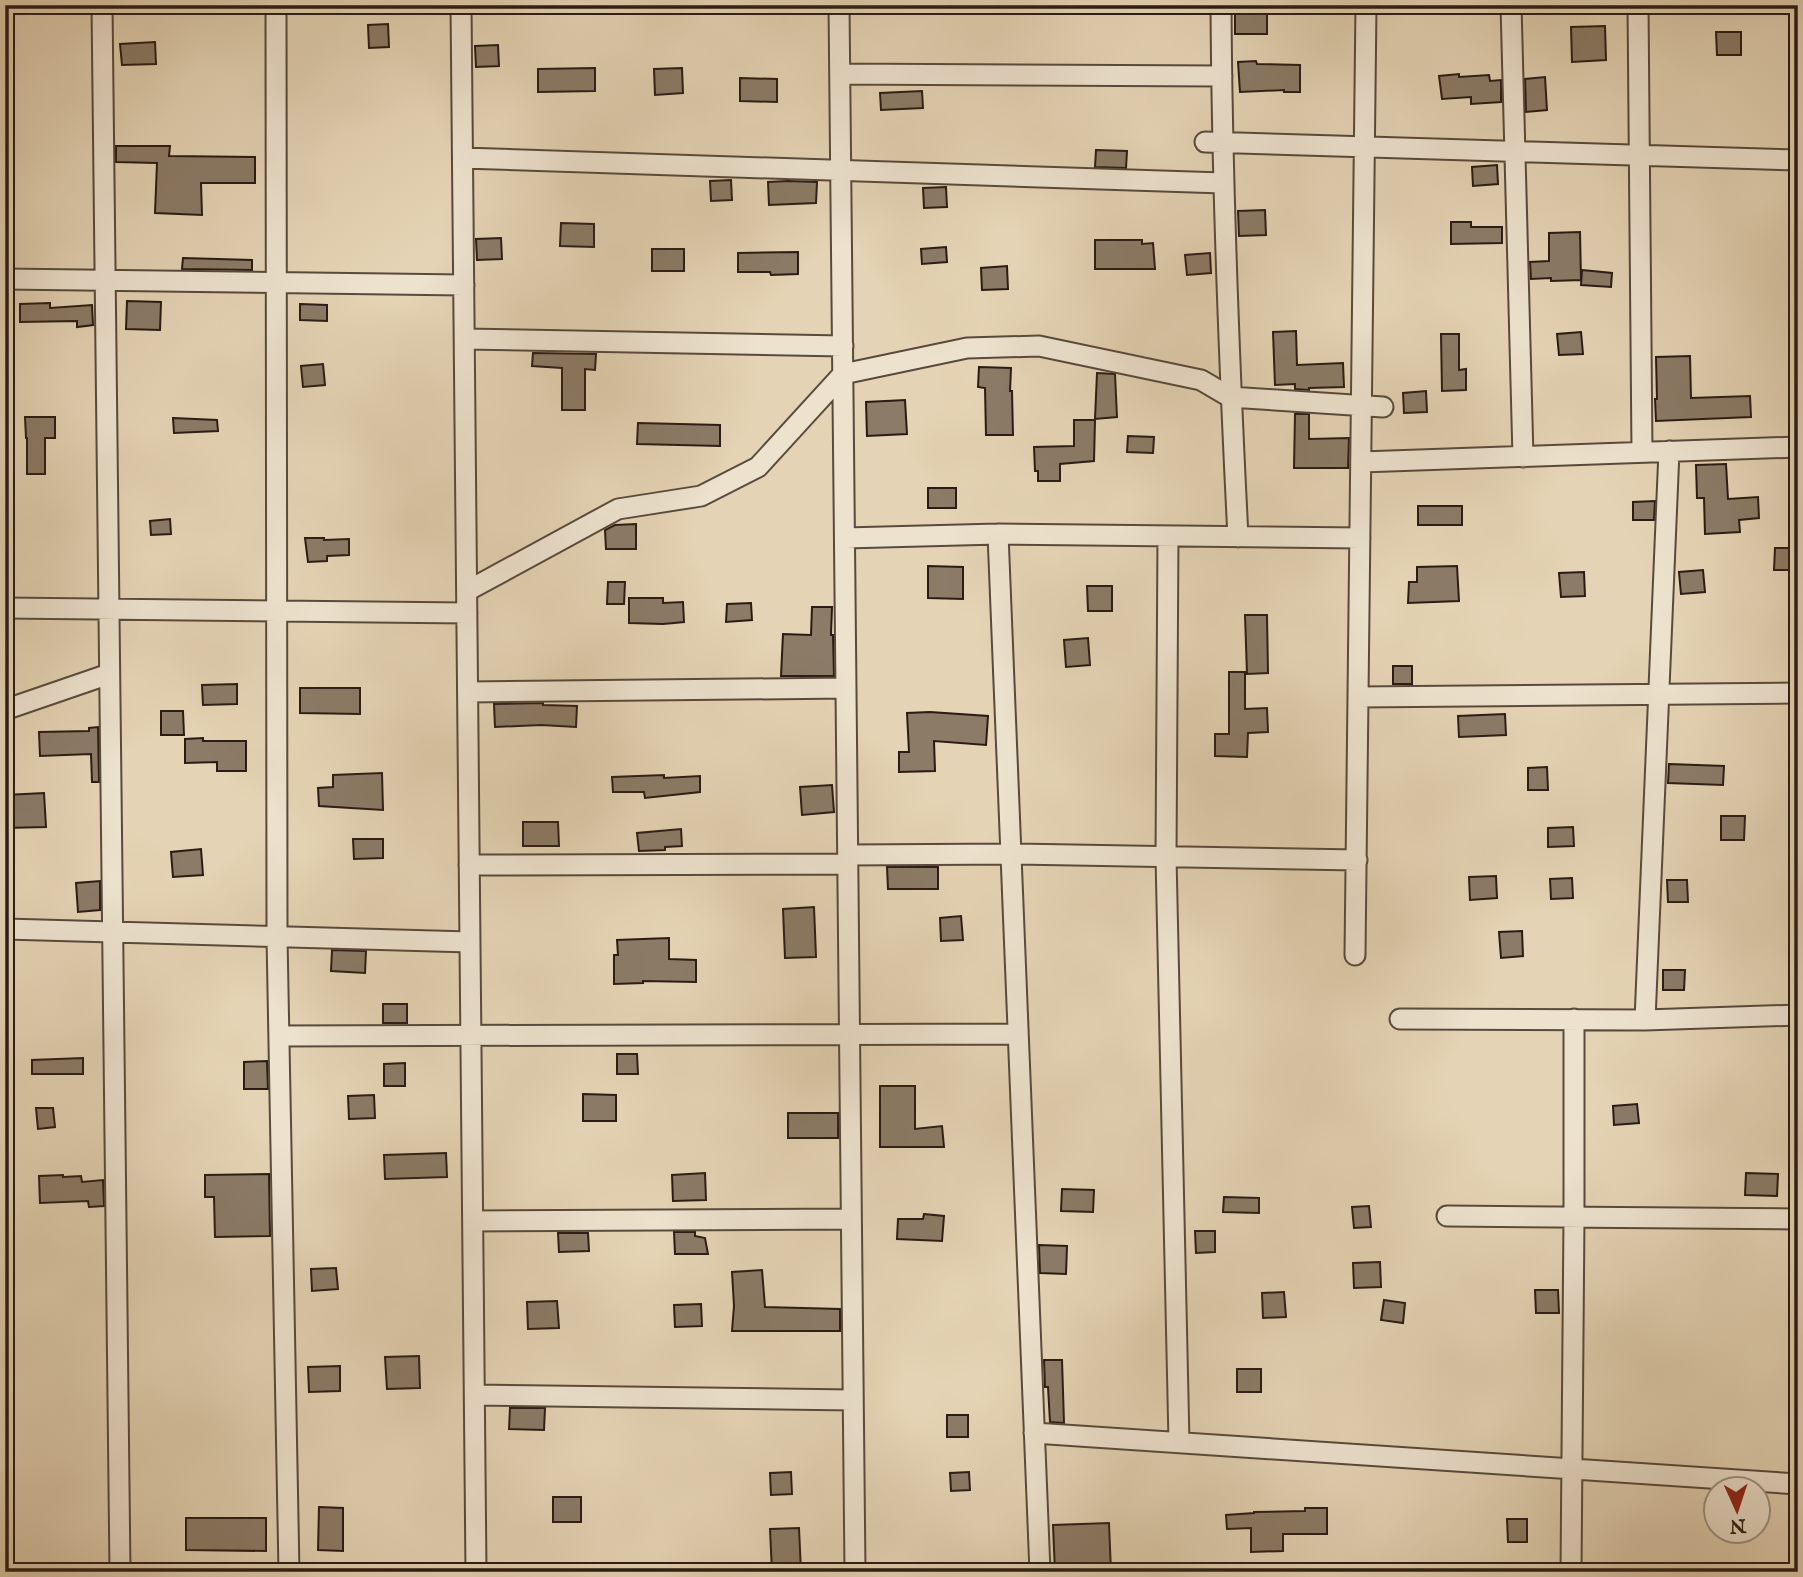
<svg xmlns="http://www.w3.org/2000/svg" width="1803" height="1577" font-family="'IM FELL English',serif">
<rect width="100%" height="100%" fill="#e4d3b4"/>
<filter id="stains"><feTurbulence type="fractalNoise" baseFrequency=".00286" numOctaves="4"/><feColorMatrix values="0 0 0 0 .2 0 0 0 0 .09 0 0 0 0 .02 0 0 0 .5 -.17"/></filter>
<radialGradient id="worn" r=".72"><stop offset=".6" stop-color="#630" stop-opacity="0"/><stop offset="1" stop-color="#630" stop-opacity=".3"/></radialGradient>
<path fill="#8b7b67" stroke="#2a1c14" stroke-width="2" d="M1235,9H1267V34H1235Z
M388,24L389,47L369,48L368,25Z
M1605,26L1606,60L1572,62L1571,27Z
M1716,32H1741V55H1717Z
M155,42L156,64L122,65L120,44Z
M498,45L499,66L476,67L475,46Z
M1256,61L1257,64L1300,65V92H1284V90L1240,92L1238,62Z
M595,68V91L538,92V69Z
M682,68L683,93L655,95L654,69Z
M1459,74V77L1489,75L1490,81L1501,80V102L1471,104V97L1442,99L1439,76Z
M1545,77L1547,110L1526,112L1525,79Z
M740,78L777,79V102L740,101Z
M922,91L923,108L881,110L880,93Z
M116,146H170L169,156L255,157V183H201L202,215L155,213L157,163L116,162Z
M1096,150L1127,151L1126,168L1095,167Z
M1497,165L1498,184L1473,186L1472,167Z
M731,180L732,200L711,201L710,181Z
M788,181L817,182L816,203L769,205L768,182Z
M946,187L947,207L924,208L923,188Z
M1265,210L1266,235L1239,236L1238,211Z
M1451,222H1471V227H1502V243L1451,244Z
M561,223L594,224V247L560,246Z
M1580,232L1581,280L1551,281V278L1531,279L1530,262L1549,261V233Z
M501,238L502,259L477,260L476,239Z
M1095,240H1142V244L1153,243L1155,269H1095Z
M946,247L947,262L922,264L921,249Z
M652,249H684V271H652Z
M798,252V274L771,275L770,272H738V253Z
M1210,253L1211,273L1187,275L1185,255Z
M183,258L252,260V270L182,269Z
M1007,266L1008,289L982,290L981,268Z
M1582,270L1612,273L1611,287L1581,285Z
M127,301L161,302L160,330L126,329Z
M50,303V308L92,305L93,325L77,327V321L20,322V304Z
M300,304L327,305V321L300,320Z
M1296,331L1297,365L1343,363L1344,387L1309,388V390L1295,389V384L1275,385L1273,332Z
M1581,332L1583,354L1559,355L1557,334Z
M1441,334H1459V370L1466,369V390L1442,391Z
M533,353L596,354L595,370L585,369V410H562V368L532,366Z
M1690,356L1691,398L1750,396L1751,417L1656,421L1655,399H1657L1656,357Z
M323,364L325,385L303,387L301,366Z
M979,367L1011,368L1010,391H1012L1013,435H986L985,388L978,387Z
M1097,373L1115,374L1117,417L1095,419Z
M1426,391L1427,412L1404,413L1403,393Z
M905,400L907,434L867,436L866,402Z
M1295,414H1309V439L1349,438L1348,468H1294Z
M25,417H55V438H45V474H27V438H26Z
M173,418L217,420L218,431L174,433Z
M1074,420H1095L1094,461L1060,464V481H1038V471H1035L1034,447L1074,446Z
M638,423L720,425V446L637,444Z
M1128,436L1154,437L1153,453L1127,452Z
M1726,464L1728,499L1758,497L1759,518L1739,520L1740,532L1705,534L1704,498H1697L1696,465Z
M928,488H956V508H928Z
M1655,501L1654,520H1633V502Z
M1418,506H1462V525H1418Z
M170,519L171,534L151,535L150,521Z
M636,524V549H606L605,530L615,525Z
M305,538H324V540L349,539V555L327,556V561L308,562Z
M1775,548H1795V570H1774Z
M928,566L963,567V599L928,598Z
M1457,566L1459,601L1408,603L1409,582H1417V567Z
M1703,570L1705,592L1681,594L1679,572Z
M1584,572L1585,596L1561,597L1559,573Z
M608,582H625L624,604H607Z
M1087,586H1112V611H1088Z
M629,598H663V603L683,602L684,622L663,624L629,623Z
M751,603L752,620L726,622L727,604Z
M812,607H832L831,635H833L834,676H781L783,634L811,635Z
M1245,615H1267L1268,673L1247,674Z
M1088,638L1090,665L1066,667L1064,640Z
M1393,666H1412V684H1393Z
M1229,672H1245V709L1267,708L1268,732L1248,733L1247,757L1215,756V734H1229Z
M237,684V704L203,705L202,685Z
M300,688H360V714L300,713Z
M543,703V705L577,706L576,727L541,725L495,727L494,704Z
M161,711H183L184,735H161Z
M930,712L988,716L986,745L934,741L935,771L899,772V752H909L907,713Z
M1505,714L1506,735L1459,737L1458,716Z
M98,727L99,782H92L91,754L40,756L39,732L89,731V728Z
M203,738V741H246V771H217V762L185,763V739Z
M1669,764L1724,766L1723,785L1668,783Z
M1547,767L1548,790H1528V768Z
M382,773L383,810L319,806L318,788L333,787V775Z
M664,775V778L700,776V792L645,798L644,792H613L612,777Z
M832,785L834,812L802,815L800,787Z
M44,793L46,827L5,828V795Z
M1721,816H1745L1744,840H1721Z
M523,822H558L559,846H523Z
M1573,827L1574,846L1548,847V828Z
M681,829L682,846L665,847V850L639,851L637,833Z
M353,839H383V858L354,859Z
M201,849L203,875L173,877L171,852Z
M887,867H938V889H888Z
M1496,876L1497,898L1470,900L1469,877Z
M1572,878L1573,898L1551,899L1550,879Z
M1667,880H1687L1688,902H1668Z
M100,881V910L78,912L76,883Z
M814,907L816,957L785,958L783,909Z
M961,916L963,940L941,941L940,918Z
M1522,931L1523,956L1501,958L1499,932Z
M669,938V959L696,960V982L643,981V983L614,984V955H618L617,940Z
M332,950L366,951L365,973L331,971Z
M1663,970H1685L1684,990H1663Z
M383,1004H407V1023H383Z
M617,1054H637L638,1074H617Z
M83,1058V1074H32V1060Z
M267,1061L268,1089H244V1062Z
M405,1063V1086H384V1064Z
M880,1086H915V1129L942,1126L944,1147H880Z
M583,1094L616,1095V1121H583Z
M374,1095L375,1118L349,1119L348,1096Z
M1637,1104L1639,1123L1614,1125L1613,1106Z
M36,1108H53L55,1127L38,1129Z
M788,1113H838V1138H788Z
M446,1153L447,1177L385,1179L384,1155Z
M705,1173L706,1200L673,1201L672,1175Z
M1746,1173L1778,1174L1777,1196L1745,1195Z
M269,1174L270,1236L215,1237L214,1197H205V1175Z
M63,1175V1177L81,1176L82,1182L103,1180L104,1206L89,1207L88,1201L40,1203L39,1176Z
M1062,1189L1094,1190L1093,1212L1061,1211Z
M1224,1197L1259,1198V1213L1223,1212Z
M1369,1206L1371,1227L1354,1228L1352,1207Z
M924,1214L944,1216L942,1241L897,1239L898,1219H923Z
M1195,1231H1215V1252L1196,1253Z
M674,1232H695V1236L705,1238L708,1254H675Z
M558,1233H588L589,1251L559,1252Z
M1039,1245L1067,1246L1066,1274L1040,1273Z
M1380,1262L1381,1287L1354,1288L1353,1263Z
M336,1268L338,1289L312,1291L311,1269Z
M762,1270L765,1307L840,1309V1331H732L734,1306L732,1272Z
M1535,1290H1558L1559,1313H1536Z
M1284,1292L1286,1317L1263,1318L1262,1293Z
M1384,1300L1405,1303L1403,1323L1381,1320Z
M557,1301L559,1328L528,1329L527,1302Z
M701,1304L702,1326L675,1327L674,1305Z
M419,1356L420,1388L387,1389L385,1357Z
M1044,1360H1062L1064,1423L1050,1422L1048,1387H1045Z
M340,1366V1391L309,1392L308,1367Z
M1237,1369H1261V1392H1237Z
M510,1408H545L544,1430L509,1429Z
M947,1415H968V1437H947Z
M791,1472L792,1494L771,1495L770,1473Z
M969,1472L970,1490L951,1491L950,1473Z
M553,1497H581V1522H553Z
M319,1507L343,1508V1551L318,1550Z
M1305,1508H1327V1534H1283V1551L1251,1552V1528L1227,1529L1226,1515L1254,1513V1512L1305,1511Z
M186,1518H266V1551L186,1550Z
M1507,1519H1527V1542H1508Z
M1109,1523L1111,1572H1055L1053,1525Z
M799,1528L801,1572H772L770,1529Z"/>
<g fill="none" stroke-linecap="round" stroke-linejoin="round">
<defs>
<path id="street" d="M102,5L120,1572
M276,5L277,937L289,1572
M461,5L476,1572
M839,5L855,1572
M1221,5C1222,183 1229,360 1238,537
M1511,5L1523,457
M1638,5L1642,452
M840,74L1222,76
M1205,142L1798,160
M463,158L1223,183
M5,279L464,285
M465,339L843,346
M1361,462L1798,447
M998,534L1040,1572
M1168,536L1166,857L1179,1442
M845,538L998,534L1360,538
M467,591L618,509L701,496L758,467L843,374L967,348L1039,346L1201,380L1230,397L1383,407
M5,608L467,613
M468,692L846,688
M1358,697L1798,693
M5,712L10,708L109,674
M848,855L1011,854L1357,860
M469,865L848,864
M5,929L470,942
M1355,955L1366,5
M1400,1019L1645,1020L1798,1015
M1645,1020L1669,451
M279,1036L1018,1034
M1447,1216L1798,1219
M473,1221L851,1219
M475,1395L853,1400
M1034,1433L1798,1484
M1571,1572L1574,1217V1019"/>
</defs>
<use href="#street" stroke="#584a3c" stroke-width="23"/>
<use href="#street" stroke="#ede2ce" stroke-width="19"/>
</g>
<rect width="1803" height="1577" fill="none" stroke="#e4d3b4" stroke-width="28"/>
<rect x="7" y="7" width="1789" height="1563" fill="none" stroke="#2a1c14" stroke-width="3.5"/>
<rect x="14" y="14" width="1775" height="1549" fill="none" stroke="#2a1c14" stroke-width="2"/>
<g transform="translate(1737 1510) rotate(177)"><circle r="33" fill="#ede2ce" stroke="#9f9384" stroke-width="2"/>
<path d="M0-5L12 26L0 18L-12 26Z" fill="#8f2418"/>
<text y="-10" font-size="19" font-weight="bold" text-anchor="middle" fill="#2a1c14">N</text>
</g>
<rect width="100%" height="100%" filter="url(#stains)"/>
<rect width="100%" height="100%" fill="url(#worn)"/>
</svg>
